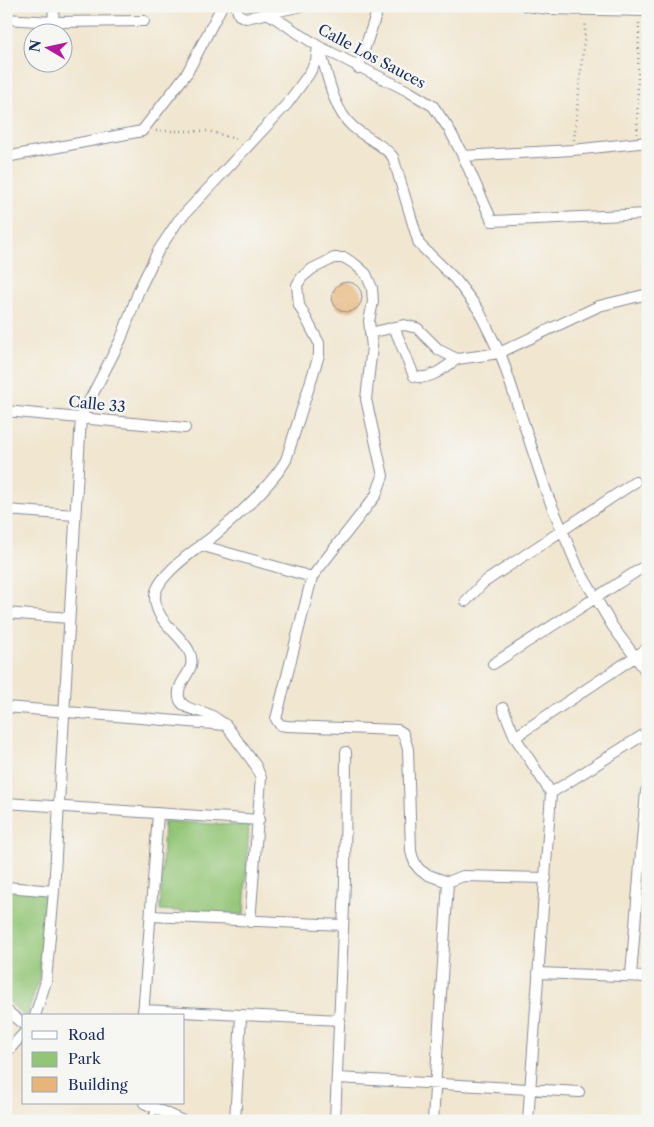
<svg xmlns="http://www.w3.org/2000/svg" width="654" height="1127" font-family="'Libre Caslon Text',serif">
<rect width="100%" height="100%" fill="#f6f6f2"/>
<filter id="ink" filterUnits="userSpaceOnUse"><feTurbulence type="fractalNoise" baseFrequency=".02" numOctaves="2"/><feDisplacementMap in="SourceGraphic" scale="10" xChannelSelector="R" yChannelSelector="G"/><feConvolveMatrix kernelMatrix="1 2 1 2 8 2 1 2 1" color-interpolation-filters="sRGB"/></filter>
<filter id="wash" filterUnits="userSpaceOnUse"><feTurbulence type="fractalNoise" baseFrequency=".0096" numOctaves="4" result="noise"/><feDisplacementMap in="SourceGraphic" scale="20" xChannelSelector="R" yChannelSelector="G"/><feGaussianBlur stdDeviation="1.12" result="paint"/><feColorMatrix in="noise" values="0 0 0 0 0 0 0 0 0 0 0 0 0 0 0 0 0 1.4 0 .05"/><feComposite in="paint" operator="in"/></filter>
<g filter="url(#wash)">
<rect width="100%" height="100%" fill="#f1e6cf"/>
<path fill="#92c575" stroke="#567a6a" d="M164,821L249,826L244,915L160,910Z
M6,889L45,892L39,979L27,1016H24L6,999Z"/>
<g id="blocks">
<path fill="#e7b578" d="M332 297a15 15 0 1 1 30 0a15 15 0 1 1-30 0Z"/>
</g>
</g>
<g filter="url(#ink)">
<use href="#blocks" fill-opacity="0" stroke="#868a96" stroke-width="1"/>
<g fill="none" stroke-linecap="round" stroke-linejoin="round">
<defs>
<path id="lane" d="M150,1121L155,1109"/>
<path id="street" d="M236,6L239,15L246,18L302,6
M526,6L550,9L648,11
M269,14L318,46L408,91L433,106L449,129L463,156L492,221L648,214
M6,19L53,22L144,21
M53,22L54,6
M319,47C327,71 332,108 352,126C365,138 382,143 393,157L419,244L455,279L478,309L502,358L547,494L578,568L613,627L648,674
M358,68L379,6
M463,156L573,150L648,142
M6,157L142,131L187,73L222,6
M394,327L414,376C429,382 445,367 457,359
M370,333L404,325L417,328L439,350L457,359L479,356L499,353L599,306L648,294
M6,411L185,428
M6,510L75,515
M200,545L312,577
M466,601L483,583L635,482
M6,613L69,618
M493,664L648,564
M6,707L226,725L256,766L261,778L250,922
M503,708L515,737L551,793L528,1121
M226,725C220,722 215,717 210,715C200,710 181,710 179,697C176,679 199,672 189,651C179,632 156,622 155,598C154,576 200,547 216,534C238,516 272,484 286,460L319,355V343L299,305L297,285L302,277L312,269L334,258H345L356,265L366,274L372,288L373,302L369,321L372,347L366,399L383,476L376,495L312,577L276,719L280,725L287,726L398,730L403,733L408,749L411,851C416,875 427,874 448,882L463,876L546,878
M515,737L648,648
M551,793L648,732
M6,803L259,820
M6,887L54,891
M151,916L342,925
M538,973L648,977
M631,975L646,791
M6,1010L24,1025
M143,1010L340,1020
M35,1016L46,981L54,891L81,417L121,339L139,290L158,251L178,221L287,104L309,74L316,61L318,46
M143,1016L158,814
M6,1053L24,1033
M338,1078L579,1092
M144,1103L183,1121
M235,1121L241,1016
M335,1121L345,882L346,752
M433,1121L448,882"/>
</defs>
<use href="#lane" stroke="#868a96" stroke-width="8"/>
<use href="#street" stroke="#868a96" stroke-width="12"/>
<path stroke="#868a96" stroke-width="2.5" stroke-dasharray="1 4" stroke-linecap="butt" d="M156,131H208L239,140
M637,134L639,22
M574,140L586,21"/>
<use href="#lane" stroke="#fff" stroke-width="5"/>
<use href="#street" stroke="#fff" stroke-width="10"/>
</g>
</g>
<g text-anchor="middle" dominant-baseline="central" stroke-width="5" stroke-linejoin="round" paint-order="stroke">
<g font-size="15" fill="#1b2f5e" stroke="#f6f6f2">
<text transform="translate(372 56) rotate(28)">Calle Los Sauces</text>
<text transform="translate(97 404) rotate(6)">Calle 33</text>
</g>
</g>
<rect width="654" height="1127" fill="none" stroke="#f6f6f2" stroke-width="25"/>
<rect x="22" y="1014" width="162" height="90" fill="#f6f6f2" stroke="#9ea6b7"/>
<rect x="32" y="1031" width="25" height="8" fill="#ffffff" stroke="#9ea6b7"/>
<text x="68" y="1040" font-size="15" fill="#1b2f5e">Road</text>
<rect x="32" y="1052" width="25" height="15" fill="#92c575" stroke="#9ea6b7"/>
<text x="68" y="1064" font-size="15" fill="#1b2f5e">Park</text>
<rect x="32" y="1077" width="25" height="15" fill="#e7b578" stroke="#9ea6b7"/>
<text x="68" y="1090" font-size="15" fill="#1b2f5e">Building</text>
<g transform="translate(48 48) rotate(279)"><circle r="24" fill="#f6f6f2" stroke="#9ea6b7"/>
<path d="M0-4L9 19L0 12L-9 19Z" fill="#b5179e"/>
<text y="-8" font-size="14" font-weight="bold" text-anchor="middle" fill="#1b2f5e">N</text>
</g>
</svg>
